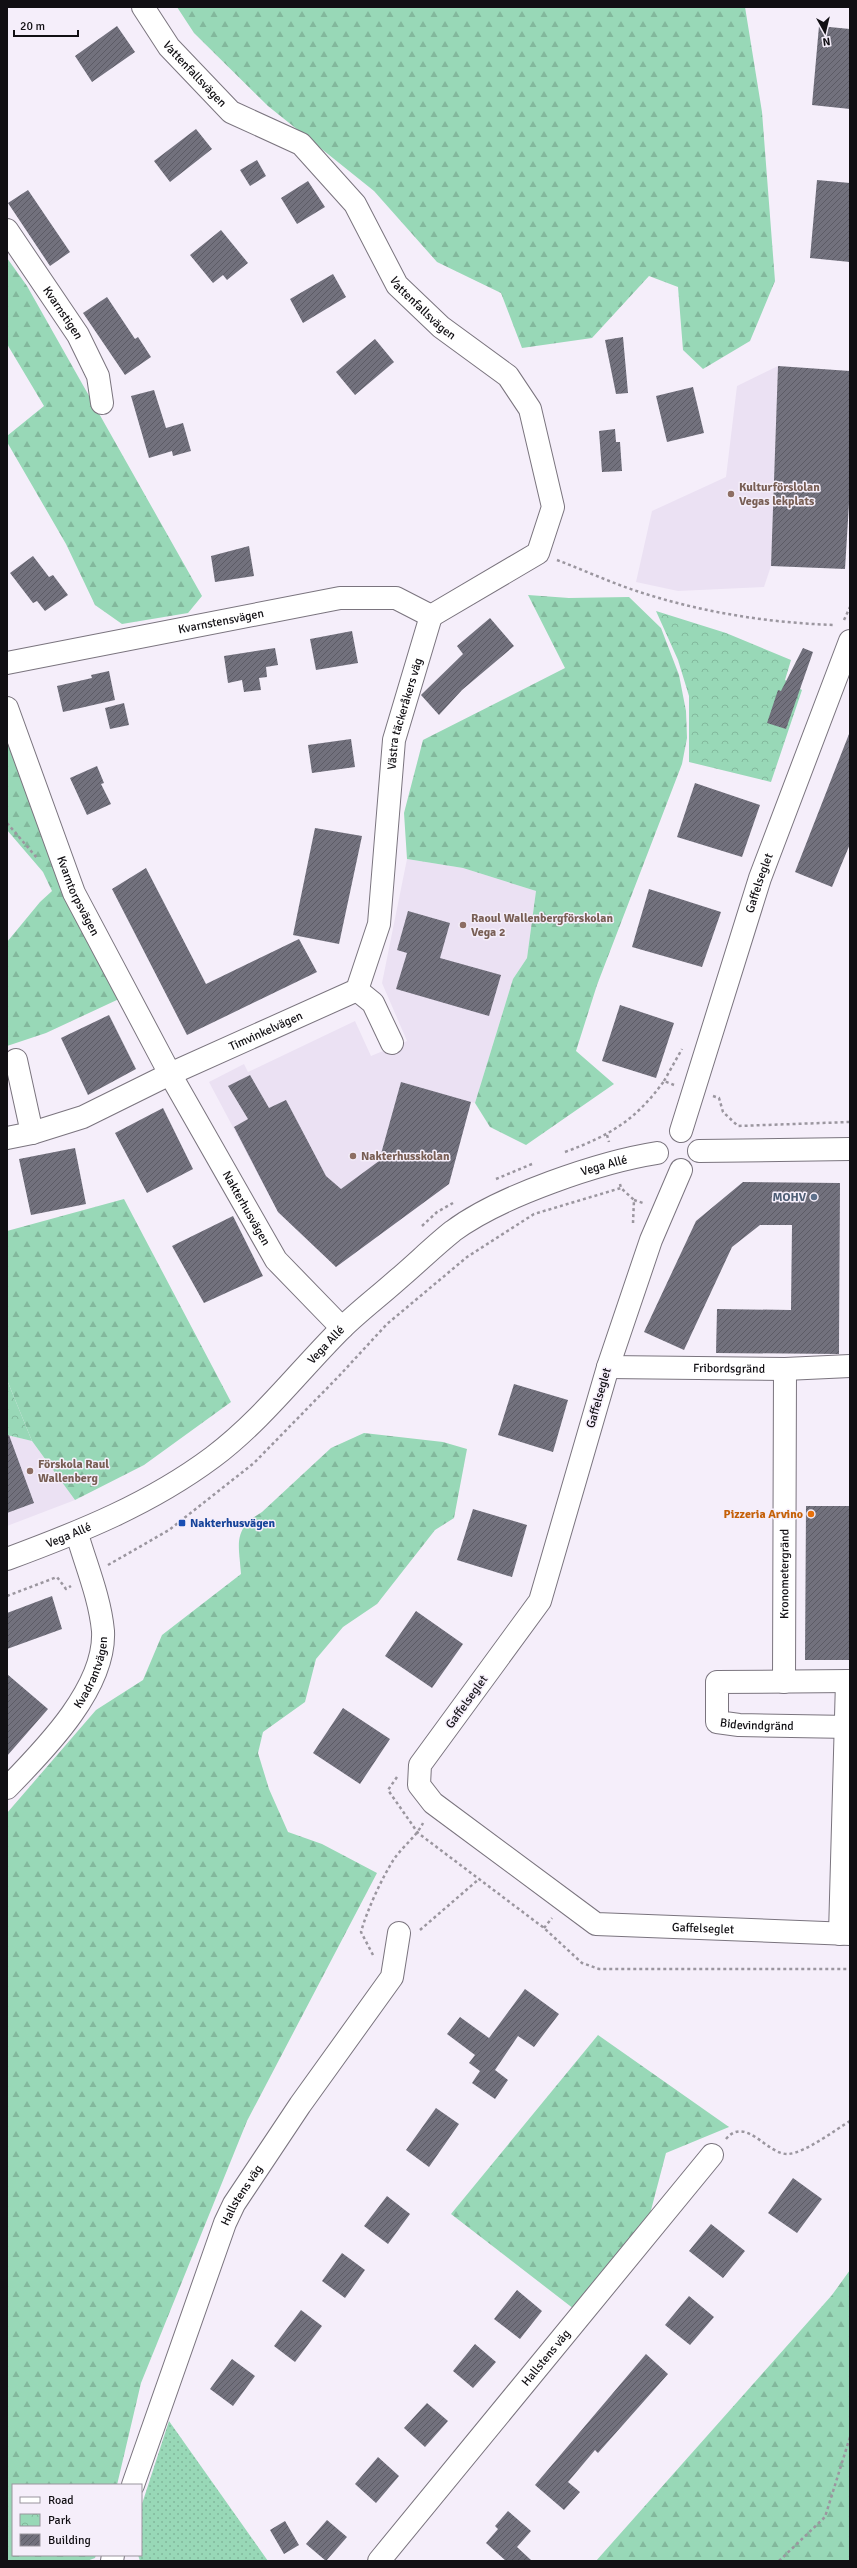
<svg xmlns="http://www.w3.org/2000/svg" width="857" height="2568" font-family="Signika,sans-serif">
<defs>
<pattern id="grass-dots" width="8" height="8" patternUnits="userSpaceOnUse"><rect width="8" height="8" fill="#98d8b7"/><path d="M2 2h.1M6 6h.1" fill="none" stroke="#82b89c" stroke-width="1.8" stroke-linecap="round"/></pattern>
<pattern id="forest-firs" width="22" height="20" patternUnits="userSpaceOnUse"><rect width="22" height="20" fill="#98d8b7"/><path d="M5 1l3.5 6h-7zM16 11l3.5 6h-7z" fill="#82b89c"/></pattern>
<pattern id="park-crowns" width="20" height="18" patternUnits="userSpaceOnUse"><rect width="20" height="18" fill="#98d8b7"/><path d="M2 6a3 3 0 1 1 6 0M12 15a3 3 0 1 1 6 0" fill="none" stroke="#82b89c"/></pattern>
<pattern id="building-hatch" width="6" height="6" patternUnits="userSpaceOnUse"><rect width="6" height="6" fill="#72717d"/><path d="M-1 1l2-2M0 6l6-6M5 7l2-2" fill="none" stroke="#5c5b65"/></pattern>
</defs>
<rect width="100%" height="100%" fill="#f5eefa"/>
<path fill="#ebe1f3" d="M778,366L771,566L764,587L678,591L636,582L652,511L726,477L737,386Z
M407,859L463,868L536,891L527,958L513,979L475,1103L471,1102L449,1184L336,1267L278,1212L209,1082L244,1064L248,1072L355,1021L371,1056L407,1041L382,983Z
M7,1435L32,1441L75,1500L7,1526Z"/>
<path fill="url(#grass-dots)" d="M169,2421L268,2561H140L138,2555H141V2507Z"/>
<path fill="url(#forest-firs)" d="M177,7H745L762,112L775,281L750,341L703,369L683,350L678,287L649,276L592,338L522,348L501,293L437,262L374,191L268,106L194,33Z
M7,258L27,286L202,596L188,613L122,624L95,605L66,544L7,442V436L44,406L7,344Z
M528,595L569,598L629,597L661,628L679,675L686,711L687,738L682,764L597,985L576,1051L614,1084L526,1145L490,1127L475,1103L513,979L527,958L536,891L463,868L407,859L404,813L423,740L565,668Z
M7,731L119,999L46,1033L7,1046V942L40,902L52,891L43,872L7,830Z
M124,1199L231,1402L144,1465L75,1500L32,1441L7,1380V1231Z
M364,1433L443,1442L467,1449L454,1518L435,1530L377,1604L343,1627L316,1659L305,1702L263,1732L258,1753L269,1789L288,1832L322,1844L377,1873L247,2121L141,2383L117,2485H13V2555H96L95,2558L87,2561H7V1813L96,1710L143,1680L162,1635L241,1574C239,1543 232,1530 262,1512L331,1448Z
M598,2035L729,2127L666,2153L650,2214L574,2309L451,2214Z
M850,2270V2561H596L832,2295Z"/>
<path fill="url(#park-crowns)" d="M656,611L726,633L791,660L785,680L802,690L771,782L689,762V696L678,660Z
M7,1380L32,1441L7,1435Z"/>
<path fill="url(#building-hatch)" d="M117,26L135,52L92,82L75,56Z
M819,26L850,29V109L812,105Z
M196,129L212,149L170,182L154,161Z
M257,160L266,176L250,186L240,170Z
M817,180L850,183V262L810,258Z
M308,181L325,207L297,224L281,198Z
M28,190L70,252L50,266L8,203Z
M221,230L248,263L227,280L223,275L213,283L190,255Z
M333,274L346,297L303,323L290,299Z
M107,297L135,339L138,337L151,357L125,375L83,313Z
M623,337L628,393L616,394L605,340Z
M375,339L394,362L355,395L336,372Z
M778,366L850,371V487L845,569L771,566Z
M693,387L704,433L667,442L656,396Z
M154,390L166,428L183,423L191,451L173,456L172,451L149,458L131,396Z
M615,429L616,442H620L622,471L602,472L599,431Z
M249,546L254,576L215,582L211,556Z
M33,556L49,577L53,575L68,595L45,611L37,601L33,603L10,573Z
M490,618L514,646L462,690L439,715L421,695L463,654L457,646Z
M352,631L358,663L316,670L310,639Z
M275,648L278,665L266,667L267,677L259,678L261,690L244,692L242,680L228,683L224,656Z
M803,648L813,652L786,729L767,723L778,690L781,691Z
M109,671L115,700L63,712L57,686L92,678L91,675Z
M124,703L129,725L110,729L105,708Z
M849,734L850,844L832,887L795,872Z
M351,739L355,767L312,773L308,745Z
M97,766L104,783L101,784L111,804L87,815L70,778Z
M695,783L760,805L742,857L677,837Z
M315,828L362,836L339,944L293,935Z
M146,868L206,984L299,939L317,972L187,1035L112,889Z
M649,889L721,912L702,967L632,947Z
M408,911L450,923L440,958L501,975L489,1016L396,989L407,953L397,950Z
M620,1005L674,1023L656,1078L602,1061Z
M109,1015L136,1069L88,1095L61,1038Z
M250,1075L269,1108L286,1100L326,1176L341,1189L379,1161L401,1082L471,1102L449,1184L336,1267L278,1212L234,1127L248,1119L228,1086Z
M163,1108L193,1169L147,1193L115,1133Z
M75,1148L86,1204L31,1215L19,1159Z
M743,1182L840,1183L839,1354L716,1353L717,1309L791,1310L792,1225H760L732,1247L684,1350L644,1332L696,1221Z
M233,1216L263,1276L204,1303L172,1246Z
M514,1384L568,1400L553,1452L498,1435Z
M9,1435L34,1503L7,1513V1436Z
M806,1506H850V1660H805Z
M473,1509L527,1525L512,1577L457,1560Z
M52,1596L62,1629L7,1649V1613Z
M416,1611L463,1644L432,1688L385,1656Z
M7,1674L48,1709L7,1756Z
M343,1708L390,1739L360,1784L313,1753Z
M525,1989L559,2014L534,2047L518,2036L495,2070L508,2080L495,2099L472,2083L480,2071L469,2063L475,2055L447,2034L460,2017L489,2038Z
M436,2108L459,2124L429,2167L406,2150Z
M793,2178L822,2199L797,2233L768,2213Z
M387,2196L410,2214L388,2244L364,2226Z
M711,2224L745,2251L723,2278L689,2251Z
M342,2253L365,2270L345,2298L322,2281Z
M517,2290L542,2311L520,2339L494,2319Z
M689,2296L714,2317L690,2345L665,2325Z
M301,2310L322,2326L295,2362L274,2346Z
M475,2344L496,2362L473,2388L453,2371Z
M646,2354L668,2374L598,2453L595,2450L568,2482L580,2492L564,2510L535,2485Z
M232,2359L255,2376L233,2406L210,2389Z
M427,2403L448,2421L425,2447L404,2428Z
M378,2457L399,2476L376,2503L355,2484Z
M508,2511L531,2531L517,2547L532,2561H506L486,2543L498,2529L495,2526Z
M327,2520L347,2537L326,2561L306,2544Z
M285,2521L299,2545L284,2554L270,2530Z"/>
<g fill="none" stroke-linecap="round" stroke-linejoin="round">
<defs>
<g id="minor">
<path id="s1" d="M143,7L169,47L231,112L301,144L355,204L397,285L441,327L508,376L530,409L553,507L538,553L431,616"/>
<path id="s2" d="M7,230L78,335L98,376L102,403"/>
<path id="s3" d="M7,663L340,598H396L431,616"/>
<path id="s4" d="M7,708L74,893L170,1074L276,1260L342,1328"/>
<path d="M357,990L373,1003L392,1043"/>
<path d="M16,1060L32,1133"/>
<path id="s5" d="M681,1131L760,878L850,641"/>
<path id="s6" d="M7,1138L32,1133L83,1117L170,1074L357,990L379,924L394,740L431,616"/>
<path d="M699,1151L850,1149"/>
<path id="s7" d="M681,1170L651,1240L608,1367L540,1601L420,1765L419,1785L433,1803L596,1924L850,1934"/>
<path id="s8" d="M608,1367L785,1369L850,1366"/>
<path id="s9" d="M7,1559C80,1532 150,1504 213,1457C262,1420 298,1372 341,1329C358,1312 378,1297 397,1280C416,1264 434,1246 453,1231C500,1196 600,1162 657,1153"/>
<path id="s10" d="M850,1681L717,1682V1722L739,1725L850,1727"/>
<path id="s11" d="M784,1682L785,1369"/>
<path id="s12" d="M7,1788C44,1750 106,1688 103,1631C100,1598 86,1565 77,1534"/>
<path d="M840,1934L847,1681"/>
<path id="s13" d="M133,2485L225,2223L234,2204L300,2105L392,1977L399,1933"/>
<path d="M112,2561L113,2555"/>
<path id="s14" d="M379,2561L712,2155"/>
</g>
</defs>
<use href="#minor" stroke="#7a747e" stroke-width="24"/>
<path stroke="#9b969f" stroke-width="2.5" stroke-dasharray="3 3" stroke-linecap="butt" d="M557,560C586,571 616,585 646,594C706,613 771,623 835,625
M844,620L850,607
M7,823L37,858
M664,1081L682,1049
M713,1096L719,1098L723,1112L738,1126L850,1122
M607,1135L609,1142
M565,1152C609,1136 636,1120 664,1081L674,1085
M496,1179L532,1164
M620,1184L621,1188L634,1200L633,1223
M634,1200L643,1203
M422,1226L437,1212L453,1203
M108,1565L169,1530L254,1463L339,1376L387,1324L467,1257L534,1214L621,1188
M7,1596L57,1577L66,1589L71,1586
M397,1777L388,1790L418,1833L544,1928L582,1963L599,1969H850
M544,1928L552,1918
M420,1930L479,1879
M373,1955L361,1932C367,1910 382,1878 394,1859C403,1846 416,1837 423,1823
M726,2139C746,2115 767,2155 788,2154C805,2153 835,2130 850,2121
M779,2561L825,2517L850,2437"/>
<use href="#minor" stroke="#fff" stroke-width="22"/>
</g>
<g fill="#8d6e63" stroke="#f5eefa" stroke-width="1.5">
<circle cx="731" cy="494" r="4"/>
<circle cx="463" cy="925" r="4"/>
<circle cx="353" cy="1156" r="4"/>
<circle cx="30" cy="1471" r="4"/>
</g>
<circle fill="#5c6f8a" stroke="#f5eefa" stroke-width="1.5" cx="814" cy="1197" r="4"/>
<circle fill="#e8710a" stroke="#f5eefa" stroke-width="1.5" cx="811" cy="1514" r="4"/>
<rect fill="#1a4fb4" stroke="#f5eefa" stroke-width="1.5" x="178" y="1519" width="8" height="8" rx="2"/>
<g text-anchor="middle" dominant-baseline="central" stroke-width="3" stroke-linejoin="round" paint-order="stroke">
<g font-size="12" fill="#110f13" stroke="#f5eefa">
<text stroke="none"><textPath href="#s1" startOffset="85">Vattenfallsvägen</textPath></text>
<text stroke="none"><textPath href="#s1" startOffset="421">Vattenfallsvägen</textPath></text>
<text stroke="none"><textPath href="#s2" startOffset="100">Kvarnstigen</textPath></text>
<text stroke="none"><textPath href="#s3" startOffset="218">Kvarnstensvägen</textPath></text>
<text stroke="none"><textPath href="#s6" startOffset="663">Västra täckeråkers väg</textPath></text>
<text stroke="none"><textPath href="#s5" startOffset="260">Gaffelseglet</textPath></text>
<text stroke="none"><textPath href="#s4" startOffset="201">Kvarntorpsvägen</textPath></text>
<text stroke="none"><textPath href="#s6" startOffset="281">Timvinkelvägen</textPath></text>
<text stroke="none"><textPath href="#s9" startOffset="726">Vega Allé</textPath></text>
<text stroke="none"><textPath href="#s4" startOffset="556">Nakterhusvägen</textPath></text>
<text stroke="none"><textPath href="#s9" startOffset="390">Vega Allé</textPath></text>
<text stroke="none"><textPath href="#s8" startOffset="121">Fribordsgränd</textPath></text>
<text transform="translate(599 1398) rotate(-74)">Gaffelseglet</text>
<text stroke="none"><textPath href="#s9" startOffset="66">Vega Allé</textPath></text>
<text stroke="none"><textPath href="#s11" startOffset="108">Kronometergränd</textPath></text>
<text stroke="none"><textPath href="#s12" startOffset="145">Kvadrantvägen</textPath></text>
<text transform="translate(467 1702) rotate(-54)">Gaffelseglet</text>
<text stroke="none"><textPath href="#s10" startOffset="213">Bidevindgränd</textPath></text>
<text stroke="none"><textPath href="#s7" startOffset="1010">Gaffelseglet</textPath></text>
<text stroke="none"><textPath href="#s13" startOffset="310">Hallstens väg</textPath></text>
<text stroke="none"><textPath href="#s14" startOffset="263">Hallstens väg</textPath></text>
</g>
<g font-size="12" font-weight="bold" fill="#785e54" stroke="#f5eefa" text-anchor="start">
<text x="739" y="487">Kulturförslolan<tspan x="739" dy="14">Vegas lekplats</tspan></text>
<text x="471" y="918">Raoul Wallenbergförskolan<tspan x="471" dy="14">Vega 2</tspan></text>
<text x="361" y="1156">Nakterhusskolan</text>
<text x="38" y="1464">Förskola Raul<tspan x="38" dy="14">Wallenberg</tspan></text>
</g>
<g font-size="12" font-weight="bold" fill="#4e5e75" stroke="#f5eefa" text-anchor="end">
<text x="806" y="1197">MOHV</text>
</g>
<g font-size="12" font-weight="bold" fill="#c56008" stroke="#f5eefa" text-anchor="end">
<text x="803" y="1514">Pizzeria Arvino</text>
</g>
<g font-size="12" font-weight="bold" fill="#164399" stroke="#f5eefa" text-anchor="start">
<text x="190" y="1523">Nakterhusvägen</text>
</g>
</g>
<rect width="857" height="2568" fill="none" stroke="#110f13" stroke-width="16"/>
<rect x="12" y="2484" width="130" height="72" fill="#f5eefa" stroke="#9a959e"/>
<rect x="20" y="2497" width="20" height="6" fill="#ffffff" stroke="#9a959e"/>
<text x="48" y="2504" font-size="12" fill="#110f13">Road</text>
<rect x="20" y="2514" width="20" height="12" fill="url(#park-crowns)" stroke="#9a959e"/>
<text x="48" y="2524" font-size="12" fill="#110f13">Park</text>
<rect x="20" y="2534" width="20" height="12" fill="url(#building-hatch)" stroke="#9a959e"/>
<text x="48" y="2544" font-size="12" fill="#110f13">Building</text>
<g transform="translate(825 32) rotate(172)" stroke="#f5eefa" stroke-width="3" paint-order="stroke">
<path d="M0-3L7 15L0 10L-7 15Z" fill="#110f13"/>
<text y="-6" font-size="11" font-weight="bold" text-anchor="middle" fill="#110f13">N</text>
</g>
<path d="M14 30v6h64v-6" fill="none" stroke="#110f13" stroke-width="2"/>
<text x="20" y="30" font-size="12" fill="#110f13" stroke="#f5eefa" stroke-width="3" paint-order="stroke">20 m</text>
</svg>
